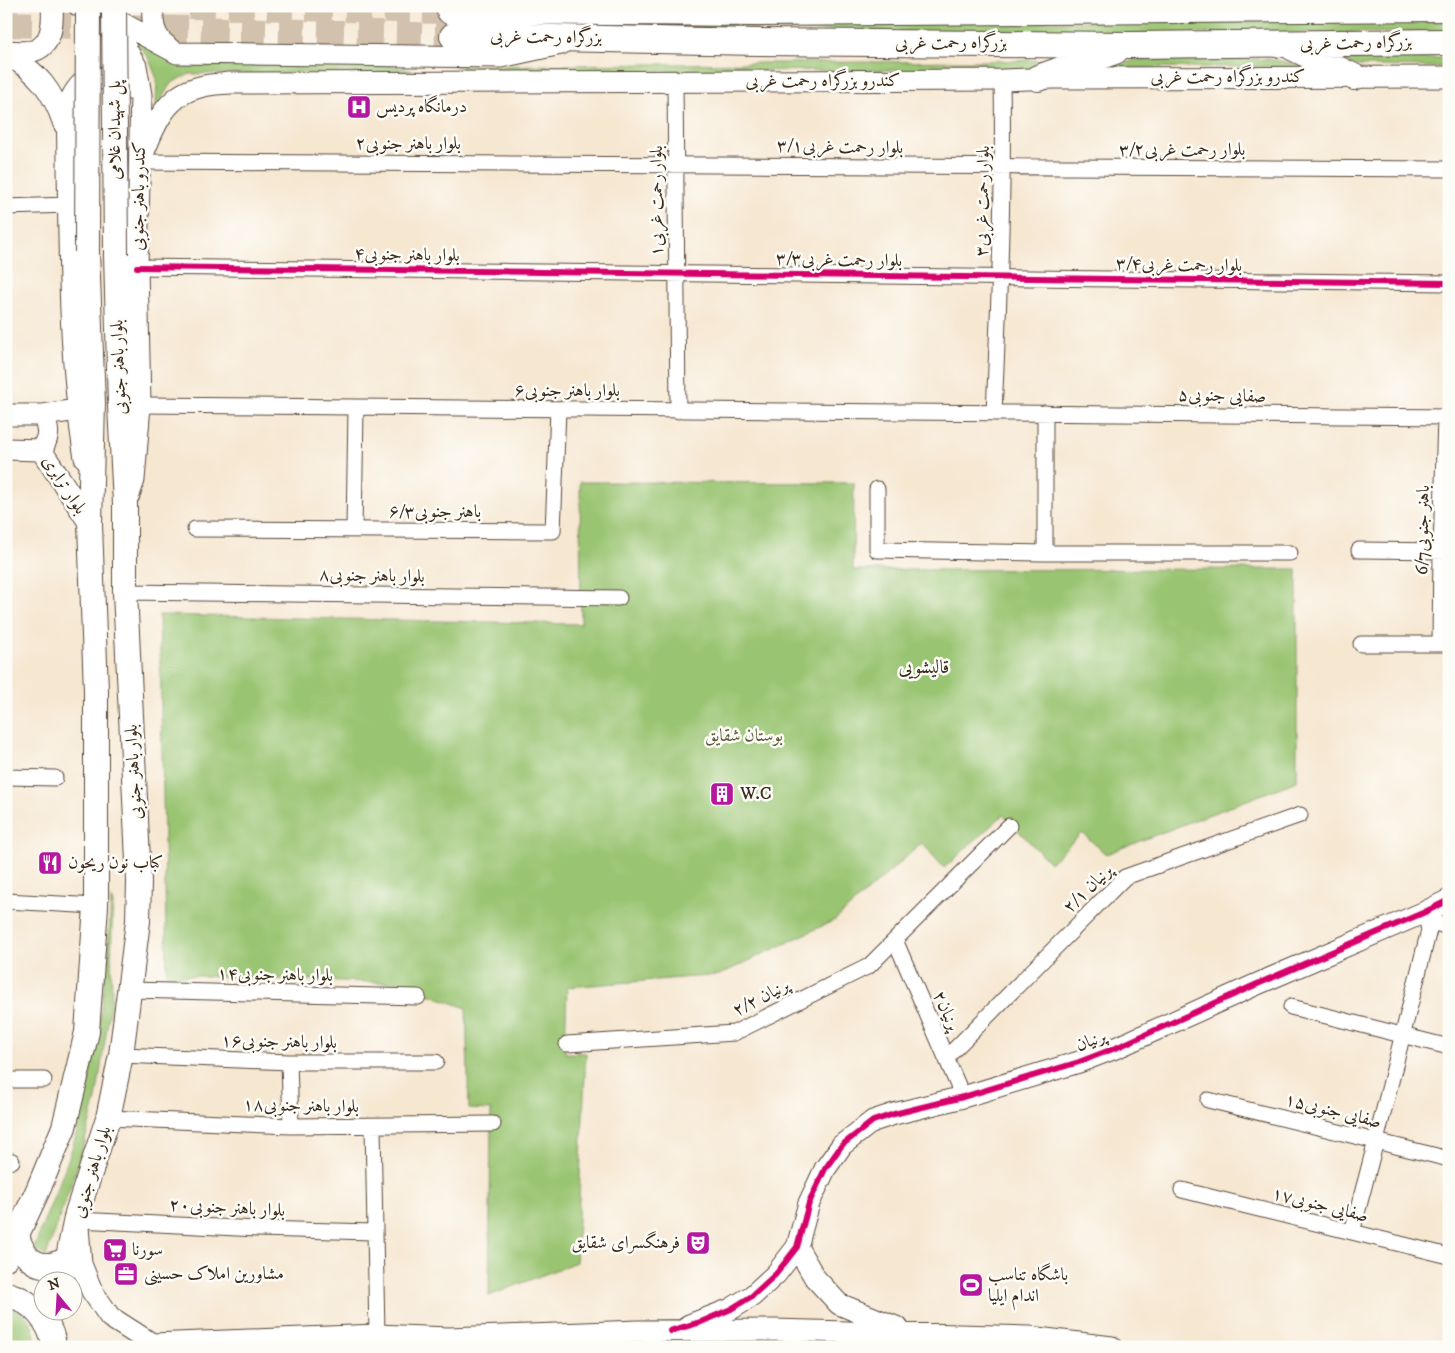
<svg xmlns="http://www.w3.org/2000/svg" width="1455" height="1353" font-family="'IM FELL DW Pica',Amiri,serif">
<rect width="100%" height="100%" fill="#fdfcf7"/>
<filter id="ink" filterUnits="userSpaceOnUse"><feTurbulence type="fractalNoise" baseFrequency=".02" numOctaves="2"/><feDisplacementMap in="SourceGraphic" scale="10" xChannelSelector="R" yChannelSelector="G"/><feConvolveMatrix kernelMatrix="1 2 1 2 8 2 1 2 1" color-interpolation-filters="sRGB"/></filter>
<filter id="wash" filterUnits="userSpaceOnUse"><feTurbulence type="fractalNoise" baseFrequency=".0096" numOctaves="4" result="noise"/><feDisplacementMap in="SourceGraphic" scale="20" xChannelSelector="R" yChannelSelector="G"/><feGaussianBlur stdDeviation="1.12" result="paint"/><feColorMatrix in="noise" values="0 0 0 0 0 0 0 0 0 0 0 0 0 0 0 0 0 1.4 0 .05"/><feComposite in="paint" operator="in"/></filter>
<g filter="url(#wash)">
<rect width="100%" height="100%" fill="#f6e7d1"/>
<path fill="#99c471" stroke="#6a7748" d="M1449,21V32L1114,34L692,29L693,22Z
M133,38L186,65H389L416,72L190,74L171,83L156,108L157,79L148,57Z
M1449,58V67L1356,66L1334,59Z
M1267,59L1312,66L1110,68L1135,60Z
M1072,60L1037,68L908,70L474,72L453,66Z
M580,482L854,483L853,570L1297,569V781L1106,854L1082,833L1050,863L1003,815L944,868L922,843L835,920L719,975L567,987L565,1053H586L576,1262L489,1296L491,1110L469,1109L466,1008L399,983L167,975L159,615L581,624Z
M111,898L113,903L111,957L112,995L96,1099L79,1162L46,1256L34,1249C47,1210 65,1174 76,1135C91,1081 99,1025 106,970C109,946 109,922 111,898Z
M6,1307L22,1313L30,1319L35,1336L32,1347H6Z
M692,1340L986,1347H539L575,1341Z"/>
</g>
<g filter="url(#ink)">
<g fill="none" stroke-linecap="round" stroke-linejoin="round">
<path stroke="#d1c1ad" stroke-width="26" stroke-dasharray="26 13" stroke-linecap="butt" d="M189,6L450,11
M6,24L453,36"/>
<defs>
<path id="street" d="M675,82L678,411
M140,162C576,164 1012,168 1449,169
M6,207L69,205
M137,267L1449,283
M140,405L1449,417
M994,413C999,302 1004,191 1002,80
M1045,413V553
M877,489V550L1045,553H1290
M195,529L553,531L558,410
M354,530L356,408
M1359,550L1449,551
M125,592L619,598
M1361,644H1449
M1440,644L1441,550L1445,417
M6,777L55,778
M6,901L96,906
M1425,912L1439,924L1449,927
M895,940L963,1097
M130,990L418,997
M1291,1007L1449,1047
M567,1044L734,1033L869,966L1009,826
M121,1055L289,1062H436
M946,1058L1125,877L1300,815
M289,1062L291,1126
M6,1080H44
M1208,1100L1449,1159
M108,1118L291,1126L493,1124
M373,1126L377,1335
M6,1162L12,1161
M1182,1190L1449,1256
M78,1220L257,1229L374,1232
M1352,1232L1376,1141L1429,930L1425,912"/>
<path id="secondary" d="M79,6L97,17L121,40L136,66L141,95L137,267L140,405L134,480L129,495
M153,6C152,22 153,36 167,46
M107,13L118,21L177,53L501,57L561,44
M6,51C16,51 29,54 38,49C53,41 53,20 52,6
M6,55C38,70 53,92 64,124
M140,162C152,132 163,95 200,87C210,84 220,84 230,83L1002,80L1054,78L1449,77
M6,415H43L77,410
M6,449L41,450L90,524
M41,450C50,436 49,430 43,415
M85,458C66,342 70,224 67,107C83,71 96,72 129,89
M78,1227L81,1264L92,1291L110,1317L152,1344L377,1335L448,1338L638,1331L773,1330L1029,1337L1112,1347
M797,1247L815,1278L839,1304L898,1328
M689,1325L731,1309L752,1296L776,1274L797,1247L809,1203L825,1169L842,1145L873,1121L894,1114L963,1097L1079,1062L1118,1047L1255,985L1425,912L1449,900"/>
<path id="primary" d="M17,1235C24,1262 41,1273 67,1259
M6,1258L38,1190L64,1127L87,1032L96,906V691L90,524L93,403L87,252
M61,1280L69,1252L77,1213L108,1118L121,1055L138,921L139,881L125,592V504L120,406L116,254
M6,1294C30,1299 52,1322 54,1347"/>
<path id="highway" d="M450,11L757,13L1449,8
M453,36L758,42L1132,45L1449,42
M1292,47L1354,77
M1038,78L1115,51"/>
</defs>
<use href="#street" stroke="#574639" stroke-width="17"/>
<use href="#secondary" stroke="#574639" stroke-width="23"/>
<use href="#primary" stroke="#574639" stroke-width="26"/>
<use href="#highway" stroke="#574639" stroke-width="28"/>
<use href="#street" stroke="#fff" stroke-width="15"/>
<use href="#secondary" stroke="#fff" stroke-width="21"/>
<use href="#primary" stroke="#fff" stroke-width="24"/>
<use href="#highway" stroke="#fff" stroke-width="26"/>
<defs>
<path id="primary-bridge" d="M114,6L116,254
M87,252L88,6"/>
</defs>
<use href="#primary-bridge" stroke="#574639" stroke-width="26" stroke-linecap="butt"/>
<use href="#primary-bridge" stroke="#fff" stroke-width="24"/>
<defs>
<path id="cycleway" d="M137,267L1449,283
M670,1331L701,1322L731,1309L752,1296L776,1274L797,1247L809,1203L825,1169L842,1145L873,1121L894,1114L963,1097L1079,1062L1118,1047L1255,985L1425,912L1449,900"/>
</defs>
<use href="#cycleway" stroke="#fdfcf7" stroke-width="9"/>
<use href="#cycleway" stroke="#d6006c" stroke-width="6"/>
</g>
</g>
<defs>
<symbol id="hospital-square" viewBox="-11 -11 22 22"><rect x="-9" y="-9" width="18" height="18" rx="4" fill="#b5179e" stroke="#fdfcf7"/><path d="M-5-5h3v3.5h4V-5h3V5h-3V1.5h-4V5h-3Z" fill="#fff"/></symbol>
<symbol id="building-square" viewBox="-11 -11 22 22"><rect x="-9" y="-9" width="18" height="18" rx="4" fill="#b5179e" stroke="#fdfcf7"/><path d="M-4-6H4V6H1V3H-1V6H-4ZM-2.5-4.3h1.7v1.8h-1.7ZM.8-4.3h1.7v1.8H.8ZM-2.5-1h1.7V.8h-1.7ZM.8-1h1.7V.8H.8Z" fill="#fff"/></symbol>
<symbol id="restaurant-square" viewBox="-11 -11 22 22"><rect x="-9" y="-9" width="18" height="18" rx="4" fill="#b5179e" stroke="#fdfcf7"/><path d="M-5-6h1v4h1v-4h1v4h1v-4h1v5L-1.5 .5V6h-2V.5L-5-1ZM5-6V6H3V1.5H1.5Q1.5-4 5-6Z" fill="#fff"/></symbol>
<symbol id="theatre-square" viewBox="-11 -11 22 22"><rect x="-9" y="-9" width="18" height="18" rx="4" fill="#b5179e" stroke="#fdfcf7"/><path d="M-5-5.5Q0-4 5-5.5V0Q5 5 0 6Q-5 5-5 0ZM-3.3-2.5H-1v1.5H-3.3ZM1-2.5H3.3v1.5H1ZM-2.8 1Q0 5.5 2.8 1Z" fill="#fff"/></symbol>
<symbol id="supermarket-square" viewBox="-11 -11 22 22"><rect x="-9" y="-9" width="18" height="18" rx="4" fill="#b5179e" stroke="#fdfcf7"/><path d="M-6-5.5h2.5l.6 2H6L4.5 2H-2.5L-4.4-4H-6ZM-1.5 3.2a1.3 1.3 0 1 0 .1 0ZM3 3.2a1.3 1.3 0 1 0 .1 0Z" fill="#fff"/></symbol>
<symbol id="office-square" viewBox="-11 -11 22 22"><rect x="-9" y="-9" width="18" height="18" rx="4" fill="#b5179e" stroke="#fdfcf7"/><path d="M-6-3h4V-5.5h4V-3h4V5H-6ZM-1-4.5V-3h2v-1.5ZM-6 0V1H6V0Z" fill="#fff"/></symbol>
<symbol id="stadium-square" viewBox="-11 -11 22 22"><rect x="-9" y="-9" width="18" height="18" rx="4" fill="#b5179e" stroke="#fdfcf7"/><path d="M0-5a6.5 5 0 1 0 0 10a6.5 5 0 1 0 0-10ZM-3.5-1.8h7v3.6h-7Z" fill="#fff"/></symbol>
</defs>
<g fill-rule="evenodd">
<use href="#hospital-square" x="345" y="93" width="28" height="28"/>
<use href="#building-square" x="708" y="780" width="28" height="28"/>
<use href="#restaurant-square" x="36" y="849" width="28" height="28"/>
<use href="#theatre-square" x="684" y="1229" width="28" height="28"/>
<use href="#supermarket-square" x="101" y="1236" width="28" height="28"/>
<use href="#office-square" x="112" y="1260" width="28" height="28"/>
<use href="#stadium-square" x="957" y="1271" width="28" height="28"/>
</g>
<g text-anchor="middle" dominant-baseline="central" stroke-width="5" stroke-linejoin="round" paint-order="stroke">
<g font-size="18" fill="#3b2a1e" stroke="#fdfcf7">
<text transform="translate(546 37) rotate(1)">بزرگراه رحمت غربی</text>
<text x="951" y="43">بزرگراه رحمت غربی</text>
<text transform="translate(1356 43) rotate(-1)">بزرگراه رحمت غربی</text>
<text x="1228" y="77">کندرو بزرگراه رحمت غربی</text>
<text x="823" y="81">کندرو بزرگراه رحمت غربی</text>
<text transform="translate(115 130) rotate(-90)">پل شهیدان غلامی</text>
<text x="408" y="144">بلوار باهنر جنوبی۲</text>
<text transform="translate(840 147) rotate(1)">بلوار رحمت غربی۳/۱</text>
<text x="1182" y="150">بلوار رحمت غربی۳/۲</text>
<text transform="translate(139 196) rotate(-89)">کندرو باهنر جنوبی</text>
<text transform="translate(657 201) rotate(-90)">بلوار رحمت غربی۱</text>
<text transform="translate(983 201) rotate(-89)">بلوار رحمت غربی۳</text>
<text transform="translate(407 255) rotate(1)">بلوار باهنر جنوبی۴</text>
<text transform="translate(839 260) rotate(1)">بلوار رحمت غربی۳/۳</text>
<text transform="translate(1179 265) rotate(1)">بلوار رحمت غربی۳/۴</text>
<text transform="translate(119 367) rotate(-92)">بلوار باهنر جنوبی</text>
<text x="567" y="391">بلوار باهنر جنوبی۶</text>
<text transform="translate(1222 396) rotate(1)">صفایی جنوبی۵</text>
<text transform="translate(64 485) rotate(57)">بلوار ترابری</text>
<text x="435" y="512">۶/۳باهنر جنوبی</text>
<text transform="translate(1423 530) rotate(-89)">6/7باهنر جنوبی</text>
<text transform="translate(372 576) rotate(1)">۸بلوار باهنر جنوبی</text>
<text transform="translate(134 772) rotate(-93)">بلوار باهنر جنوبی</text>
<text transform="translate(1088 889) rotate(-44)">پرنیان ۲/۱</text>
<text transform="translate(275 975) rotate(1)">بلوار باهنر جنوبی۱۴</text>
<text transform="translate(761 998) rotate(-27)">پرنیان ۲/۲</text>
<text transform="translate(946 1011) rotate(67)">پرنیان۲</text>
<text transform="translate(1091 1041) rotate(-20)">پرنیان</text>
<text transform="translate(279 1042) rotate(1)">بلوار باهنر جنوبی۱۶</text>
<text transform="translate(301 1106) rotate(1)">۱۸بلوار باهنر جنوبی</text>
<text transform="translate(1333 1111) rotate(14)">صفایی جنوبی۱۵</text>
<text transform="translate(92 1172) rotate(-73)">بلوار باهنر جنوبی</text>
<text transform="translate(1320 1205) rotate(14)">صفایی جنوبی۱۷</text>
<text transform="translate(227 1208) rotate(3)">بلوار باهنر جنوبی۲۰</text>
</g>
<g font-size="18" fill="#3b2a1e" stroke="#fdfcf7" text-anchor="start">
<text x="376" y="107">درمانگاه پردیس</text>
<text x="740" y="794">W.C</text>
<text x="68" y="863">کباب نون ریحون</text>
<text x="680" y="1243" text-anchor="end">فرهنگسرای شقایق</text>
<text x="132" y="1250">سورنا</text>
<text x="144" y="1274">مشاورین املاک حسینی</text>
<text x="988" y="1275">باشگاه تناسب<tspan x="988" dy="21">اندام ایلیا</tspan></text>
</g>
<g font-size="18" fill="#575837" stroke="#fdfcf7">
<text x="744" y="736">بوستان شقایق</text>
</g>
<g font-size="19" fill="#3b2a1e" stroke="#fdfcf7">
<text x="924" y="667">قالیشویی</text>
</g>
</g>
<rect width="1455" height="1353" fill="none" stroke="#fdfcf7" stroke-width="25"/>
<g transform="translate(58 1296) rotate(342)"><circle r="24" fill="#fdfcf7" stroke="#afa8a0"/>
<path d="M0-4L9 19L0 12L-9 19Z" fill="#b5179e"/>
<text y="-8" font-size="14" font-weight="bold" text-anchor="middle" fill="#3b2a1e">N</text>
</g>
</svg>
